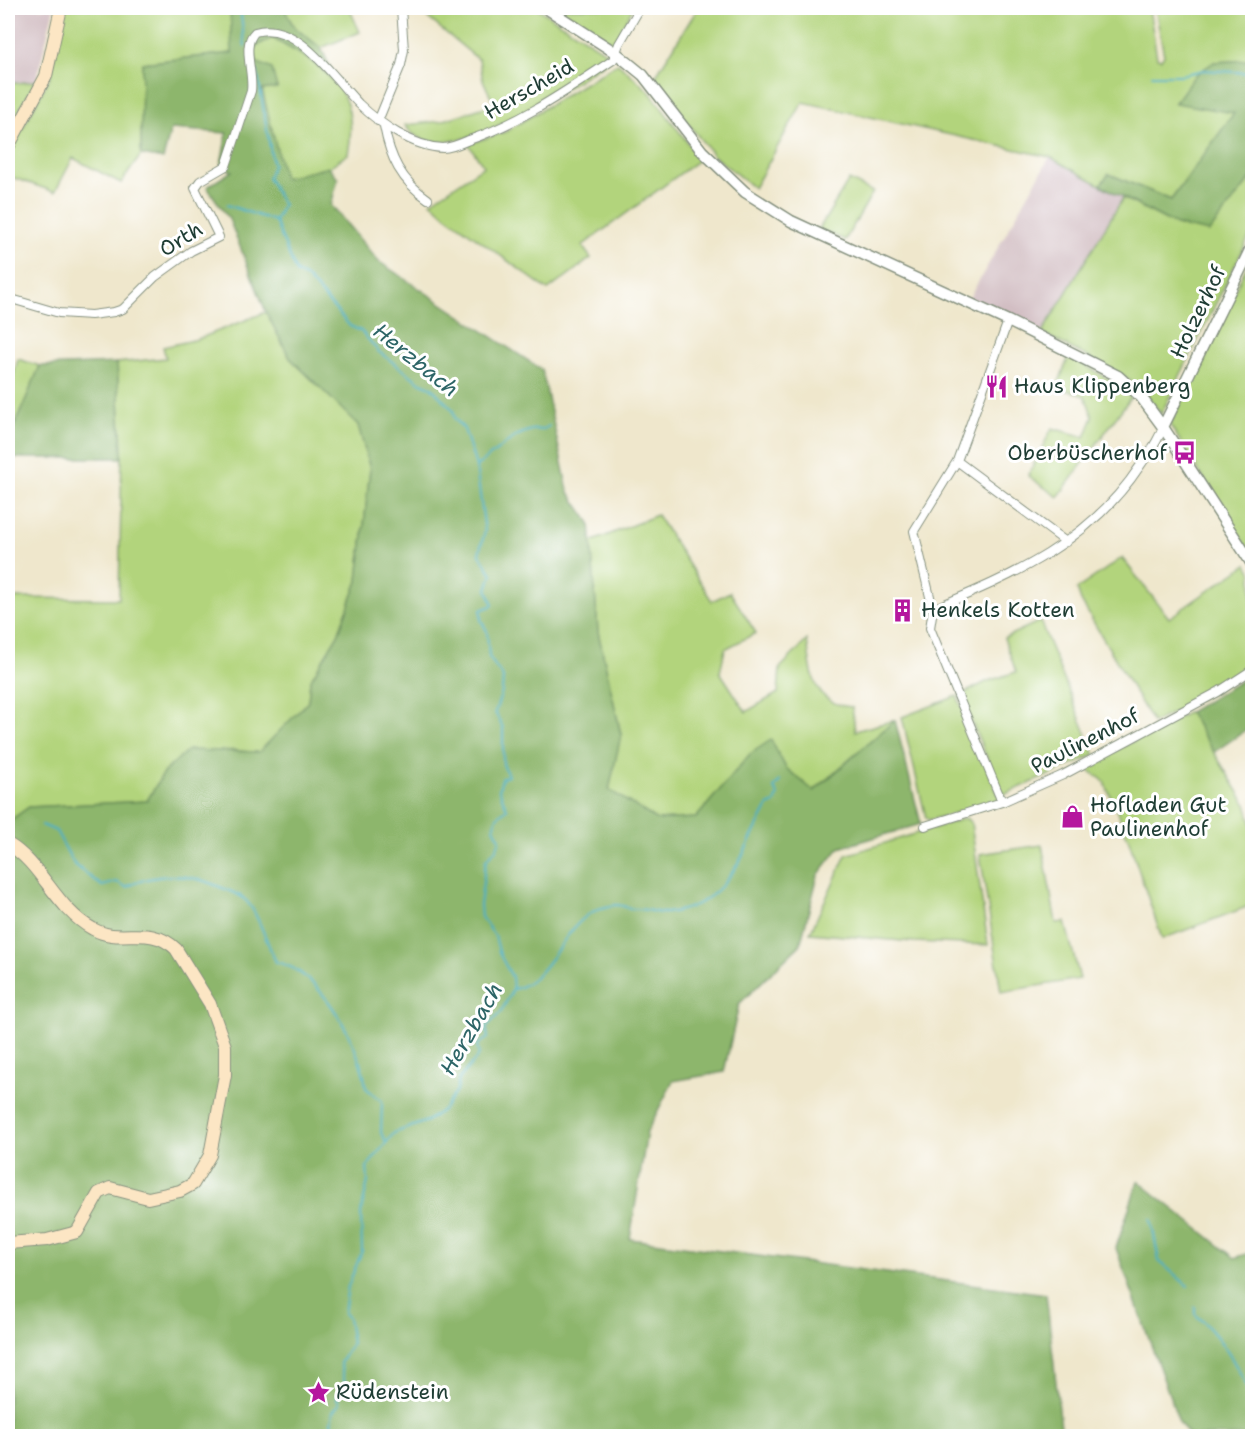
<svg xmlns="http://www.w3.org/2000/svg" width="1260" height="1444" font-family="'Shantell Sans',sans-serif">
<rect width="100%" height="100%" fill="#fff"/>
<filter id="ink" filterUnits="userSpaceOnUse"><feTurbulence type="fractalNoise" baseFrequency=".0167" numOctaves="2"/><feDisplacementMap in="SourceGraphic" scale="12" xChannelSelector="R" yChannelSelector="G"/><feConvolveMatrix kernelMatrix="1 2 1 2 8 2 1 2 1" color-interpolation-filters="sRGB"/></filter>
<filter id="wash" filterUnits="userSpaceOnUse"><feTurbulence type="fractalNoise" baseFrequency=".008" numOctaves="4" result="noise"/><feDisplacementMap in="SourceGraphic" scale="24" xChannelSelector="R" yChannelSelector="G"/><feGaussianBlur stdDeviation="1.35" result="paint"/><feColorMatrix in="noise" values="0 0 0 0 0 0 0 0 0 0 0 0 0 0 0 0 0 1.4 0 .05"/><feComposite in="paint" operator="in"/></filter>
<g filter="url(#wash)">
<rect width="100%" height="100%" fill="#efe7cc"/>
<path fill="#d2bec3" d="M8,8H54L36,81L8,84Z
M1050,157L1123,198L1042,333L969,298Z"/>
<path fill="#b2d47c" stroke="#688858" stroke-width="1.5" d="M65,8H230L233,53L142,63L141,155L121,183L73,158L55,192L8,176V156L50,77Z
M284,8H349L360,32L321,48L294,27Z
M416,8H537L609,54L608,61C570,84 440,180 405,125L441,121L494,104L483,80L479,60Z
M557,8H633L613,43Z
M698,8H1149L1157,58L1161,59L1164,55L1155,8H1252V60L1214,62L1175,102L1235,113L1171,200L1109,174L1100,185L1050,157L803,102L754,188L714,156L653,80Z
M272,38C324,67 361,87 348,154L329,167L284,179L262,90L277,87L256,62L253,47Z
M618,63L649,91L700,159L582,246L591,258L548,290L446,216L431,202L484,166L468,144L505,132Z
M36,81L8,129V84Z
M1252,177V231L1161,414L1144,391L1122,375L1042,333L1123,198L1176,225L1209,232Z
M849,180L873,192L845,240L819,229Z
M1252,255V556L1170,425Z
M266,312L290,358L358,424L370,469L358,581L338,635L310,681L308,702L259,753L232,750L164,772L147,801L29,807L8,822V598L119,599L122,448L117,363L166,358L163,347L198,339Z
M1069,356L1116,383L1131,397L1058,497L1028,476L1052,428L1085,437L1093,417L1085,396L1057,387Z
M18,359L40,366L8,441V396Z
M657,515L712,601L730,592L756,633L725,649L720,672L746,712L778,693L780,668L807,640C812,674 812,704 852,707L855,731L895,720L813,791L786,768L771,741L750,754L696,818L657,820L609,790L621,734L598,632L591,542Z
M1122,558L1169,618L1247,564L1252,573V666L1215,691L1153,723L1081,601L1077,589Z
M1040,621L1095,755L1003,795L960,695L988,681L1016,672L1004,638Z
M957,696L1001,801L929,820L926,818L902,717Z
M1189,712L1246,804L1252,825V905L1162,939L1128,838L1104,781L1087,769L1045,787Z
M966,818L971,823L988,945L914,942L810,933L846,855Z
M1042,845L1056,923L1065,922L1080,979L1001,992L980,854Z"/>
<path fill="#8db66c" stroke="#567a50" stroke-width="1.5" d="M230,8H284L294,27L321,48L341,90L315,62L272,38L254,47L256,62L272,69L277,88L262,90L284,178L329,167L338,179L331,205L378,261L542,370L568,491L590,523L598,632L621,735L609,790L657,820L696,818L750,754L771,740L786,768L814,791L895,720L921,824L839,848L818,875L800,945L739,1004L724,1072L673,1081L647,1132L630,1239L1046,1294L1062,1436H8V822L29,807L147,801L164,772L188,750L259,752L308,702L310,681L338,635L358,581L370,469L358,425L290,358L266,312L229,219L207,187L232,171L221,164L227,133L171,129L163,159L141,155L142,63L232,53Z
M1252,60V177L1209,232L1176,225L1100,185L1109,174L1171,200L1234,113L1175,103L1195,75L1214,62Z
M117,363L122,458H8V441L40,366Z
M1252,674V726L1214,752L1189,712Z
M1138,1181L1235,1258L1252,1252V1436H1189L1179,1422L1116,1248Z"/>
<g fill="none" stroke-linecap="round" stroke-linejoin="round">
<path stroke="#47b0c6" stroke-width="2" d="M240,8L245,46
M257,71L273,165L268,178L283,205L275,221L296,272L307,278L350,326L361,331L379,352L421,383L431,387L453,410L455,419L464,429L476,466L485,531L479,553L492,574L487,589L493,605L481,610V620L487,631L489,657L503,677L502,692L495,712L503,728V764L508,776L502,778L499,790L507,809L497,817L494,828L500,839L497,848L486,860L480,905L481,917L495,936L500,955L512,977L513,989L501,1012L486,1027L488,1038L477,1045L479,1055L459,1079L457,1090L444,1109L427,1121L394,1133L367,1167L368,1181L361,1213L362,1251L348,1286L344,1313L348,1318L352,1343L340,1363L345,1383L337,1398L339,1404L333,1412L331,1423L340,1436
M1152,75H1181L1203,70L1252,73
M227,205L275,221
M476,466C495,455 520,425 542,430L549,426
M42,825L56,831L74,864L102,886L117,882L126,887C157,872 189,873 220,887C235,894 243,893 253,910C262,926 268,945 276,962C320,970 361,1045 366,1088L382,1101L381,1133L386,1142
M514,989C548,981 561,931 591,913C596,909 611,905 617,905C624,905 628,909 635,909C646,908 656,914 666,913C730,906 741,853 768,806L775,803L778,795L774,788L780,781
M1151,1219L1159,1261L1188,1286
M1195,1307V1314C1221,1336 1239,1368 1252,1398"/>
</g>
</g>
<g filter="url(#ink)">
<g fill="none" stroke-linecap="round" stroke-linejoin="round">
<defs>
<path id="minor" d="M378,121L401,65L404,50L401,8
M384,126C390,158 401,181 428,199
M8,298L59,313L91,315L114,312L123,309L155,277L191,251L219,237L195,188L200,181L226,166L251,91C254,73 241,45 255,32C297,19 335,80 359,104C380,124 413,147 443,148C451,148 462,143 469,140C522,122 567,90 613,60L619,44L640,8
M957,461L1066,542
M933,609C1014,575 1089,543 1140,466C1149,453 1158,442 1163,427
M1002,802L930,628L933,609L914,531L957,461L1008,321
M925,826L1002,802L1063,775L1218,692L1252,670"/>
<path id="tertiary" d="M546,8L616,53L643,75L702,151L745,192L791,221L1008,321L1118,376L1141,397L1163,427L1252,564
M1163,427L1252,246"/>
<path id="secondary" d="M8,147L46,76L61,8
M8,844C42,864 56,909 93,929C121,945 149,923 176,949L210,1004L225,1046V1075L210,1155L193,1184L180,1191L148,1198L110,1188L99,1193L77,1232L47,1240L8,1243"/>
</defs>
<use href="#minor" stroke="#879280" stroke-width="10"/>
<use href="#tertiary" stroke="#879280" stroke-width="13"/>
<use href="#secondary" stroke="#879280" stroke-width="14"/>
<use href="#minor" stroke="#fff" stroke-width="8"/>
<use href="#tertiary" stroke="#fff" stroke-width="10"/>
<use href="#secondary" stroke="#fce6c4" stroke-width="12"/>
</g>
</g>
<defs>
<symbol id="restaurant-bare" viewBox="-9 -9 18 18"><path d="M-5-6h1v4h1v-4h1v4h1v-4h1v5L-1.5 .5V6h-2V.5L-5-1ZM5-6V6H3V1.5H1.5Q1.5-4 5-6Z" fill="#b5179e" stroke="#fff" stroke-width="2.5" paint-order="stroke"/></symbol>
<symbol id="bus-bare" viewBox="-9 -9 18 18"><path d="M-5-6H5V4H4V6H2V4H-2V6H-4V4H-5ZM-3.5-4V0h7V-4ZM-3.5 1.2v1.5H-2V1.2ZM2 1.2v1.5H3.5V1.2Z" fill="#b5179e" stroke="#fff" stroke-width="2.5" paint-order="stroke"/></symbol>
<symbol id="building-bare" viewBox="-9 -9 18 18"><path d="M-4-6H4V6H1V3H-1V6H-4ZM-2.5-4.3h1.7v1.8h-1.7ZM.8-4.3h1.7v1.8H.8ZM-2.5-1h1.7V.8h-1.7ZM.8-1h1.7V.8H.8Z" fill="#b5179e" stroke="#fff" stroke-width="2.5" paint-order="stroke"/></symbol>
<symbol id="shop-bare" viewBox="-9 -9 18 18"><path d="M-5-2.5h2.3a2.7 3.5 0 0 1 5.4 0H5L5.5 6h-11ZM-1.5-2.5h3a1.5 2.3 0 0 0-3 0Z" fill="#b5179e" stroke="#fff" stroke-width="2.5" paint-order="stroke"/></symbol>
<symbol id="sight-bare" viewBox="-9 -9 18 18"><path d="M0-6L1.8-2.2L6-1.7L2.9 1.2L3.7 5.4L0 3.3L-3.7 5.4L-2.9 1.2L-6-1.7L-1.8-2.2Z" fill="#b5179e" stroke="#fff" stroke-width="2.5" paint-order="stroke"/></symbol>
</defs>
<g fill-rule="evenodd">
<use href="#restaurant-bare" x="980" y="370" width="33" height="33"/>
<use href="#bus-bare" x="1168" y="436" width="33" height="33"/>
<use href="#building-bare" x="886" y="594" width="33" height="33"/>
<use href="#shop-bare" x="1056" y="800" width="33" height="33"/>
<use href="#sight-bare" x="302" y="1376" width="33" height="33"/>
</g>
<g text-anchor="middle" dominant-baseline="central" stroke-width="6" stroke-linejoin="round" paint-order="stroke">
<g font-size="21" fill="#1f3d34" stroke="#fff">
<text transform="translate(529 89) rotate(-30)">Herscheid</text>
<text transform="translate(181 239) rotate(-32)">Orth</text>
<text transform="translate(1198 312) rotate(-64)">Holzerhof</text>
<text transform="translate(1085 741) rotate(-27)">Paulinenhof</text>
</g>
<g font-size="21" fill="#1f3d34" stroke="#fff" text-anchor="start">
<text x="1014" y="386">Haus Klippenberg</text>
<text x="1167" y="453" text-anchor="end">Oberbüscherhof</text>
<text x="921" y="610">Henkels Kotten</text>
<text x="1090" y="805">Hofladen Gut<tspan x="1090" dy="24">Paulinenhof</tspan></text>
<text x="336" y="1392">Rüdenstein</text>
</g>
<g font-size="22" font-style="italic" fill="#2d6567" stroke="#fff">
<text transform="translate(416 360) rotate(39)">Herzbach</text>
<text transform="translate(471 1029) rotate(-60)">Herzbach</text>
</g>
</g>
<rect width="1260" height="1444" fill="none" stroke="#fff" stroke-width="30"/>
</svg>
